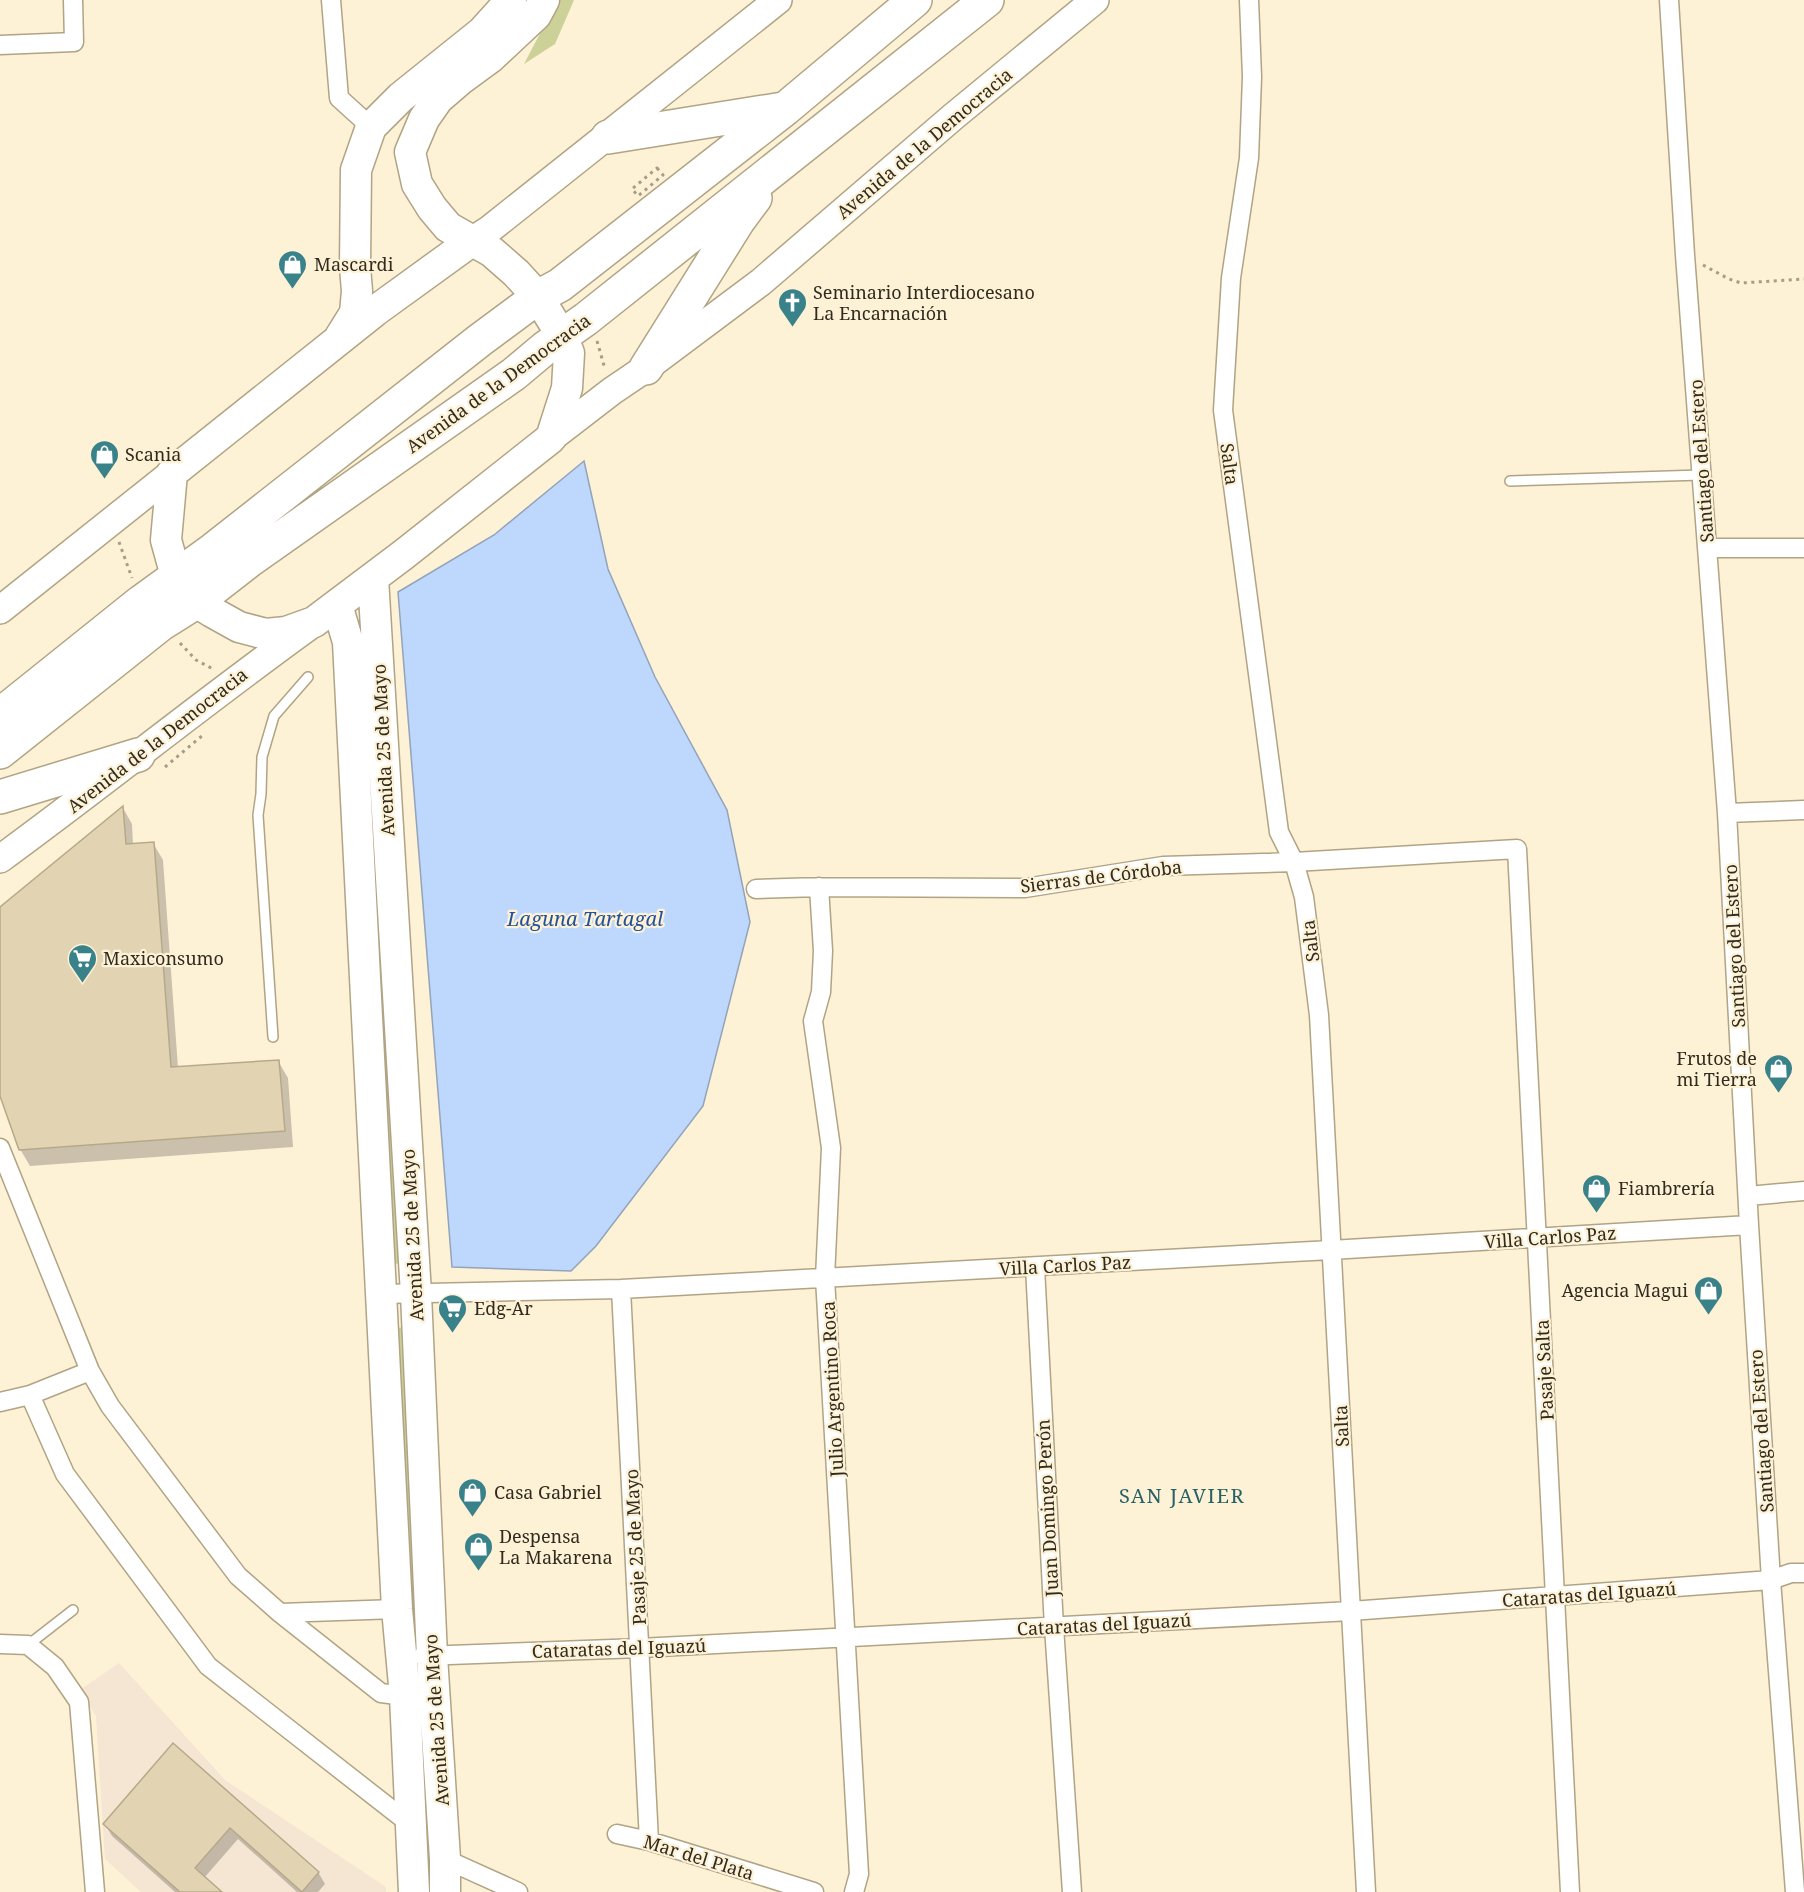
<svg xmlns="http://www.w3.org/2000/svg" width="1804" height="1892" font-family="'Noto Serif',serif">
<rect width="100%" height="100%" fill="#fdf1d6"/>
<path fill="#f4e6d3" d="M119,1663L225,1780L386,1887V1892H141L105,1859L96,1716L80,1690Z"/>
<path fill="#ccd198" d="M560,0H574L555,44L524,64L547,20Z
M363,640L400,1259L399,1263L396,1264L392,1263Z
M407,1327L421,1618L409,1619L396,1328Z"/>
<path fill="#bed7fc" stroke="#93a3b9" stroke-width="1.5" d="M584,461L608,569L655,677L727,810L750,922L703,1106L596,1246L571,1271L452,1267L398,592L494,535Z"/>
<path fill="#0003" d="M123,808L132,824L133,845L153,843L163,860L178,1068L278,1061L288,1078L293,1147L30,1166L20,1149L0,1091V909Z
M174,1745L318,1872L325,1884L318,1892H297L238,1839L204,1878L219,1892H175L112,1836L105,1824Z"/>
<path fill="#e2d4b3" stroke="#b6a989" stroke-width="1.5" d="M123,806L126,844L154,842L171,1067L279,1060L285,1131L19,1150L0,1096V907Z
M173,1743L319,1872L302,1892L230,1828L195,1868L222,1892H180L103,1824Z"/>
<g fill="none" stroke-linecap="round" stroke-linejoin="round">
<defs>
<path id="lane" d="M1510,481L1701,475
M273,1037L258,815L261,794L262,757L274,716L308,677
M28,1645L73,1610"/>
<path id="street" d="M331,0L339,98L371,127
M1249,0L1252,77L1249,158L1231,278L1223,410L1279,832L1294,862L1304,897L1319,1015L1366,1892
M1669,0L1685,255L1727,813L1749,1225L1771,1580L1795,1892
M0,45L74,42L73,0
M1707,548H1804
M1727,813L1804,810
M819,887L823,951L821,992L813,1021L831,1148L825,1278L859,1874L854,1892
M756,889L819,887L1025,888L1163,866L1294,862L1517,849L1570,1892
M0,1148L90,1371L110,1406L238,1576L280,1613L381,1693L405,1696
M1748,1196L1804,1191
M1035,1267L1054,1627L1072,1892
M621,1289L649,1841
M381,1294L621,1289L1331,1250L1749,1225
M30,1395L65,1474L208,1666L410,1824
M0,1402L30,1395L90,1371
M280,1613L397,1609
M0,1644L28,1645L55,1667L79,1702L95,1892
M423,1656L640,1648L1351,1611L1771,1580L1791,1573H1804
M617,1834L649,1841L814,1892
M445,1859L518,1892"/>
<path id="secondary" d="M473,240L490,229L778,0
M551,438L612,391L646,368L761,282L954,116L1095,0
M0,610L172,473
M0,859C104,783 204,702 308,627"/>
<path id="primary" d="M473,240L375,311L172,473L166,540L176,576L196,602L212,612L239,627L266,634L286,632L314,622L403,555L551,438L567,388L569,353L562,336L538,297L516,273L492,252L448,227L432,208L417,184L410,152L424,119L438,99L460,80L490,58L536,15L544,0
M340,337L355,313L357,291L355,267L356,170L371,127L401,97L482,32L511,0
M373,578L416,1294L432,1656L445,1859V1892
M337,605L348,642L397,1609L405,1696L414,1892"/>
<path id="highway" d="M608,137L783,109
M646,368L738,221L755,198
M0,715L141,602L214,549L480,340L538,297L560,285L785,109L915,0
M0,752L161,624L196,602L250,560L514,374L545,348L586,319L987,0
M0,797L138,755"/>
</defs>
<use href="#lane" stroke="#b1a484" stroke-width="12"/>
<use href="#street" stroke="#b1a484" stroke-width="21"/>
<use href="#secondary" stroke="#b1a484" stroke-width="30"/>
<use href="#primary" stroke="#b1a484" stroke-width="33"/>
<use href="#highway" stroke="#b1a484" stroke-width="36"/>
<path stroke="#a69d88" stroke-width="3" stroke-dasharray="3 4.5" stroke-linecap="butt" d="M657,168L663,175L638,196L632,189Z
M1703,265L1729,279L1741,283L1804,279
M597,341L605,369
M119,542L132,578
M180,643L196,660L215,670
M165,767L203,735"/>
<use href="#lane" stroke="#fff" stroke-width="9"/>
<use href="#street" stroke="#fff" stroke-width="18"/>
<use href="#secondary" stroke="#fff" stroke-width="27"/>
<use href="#primary" stroke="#fff" stroke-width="30"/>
<use href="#highway" stroke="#fff" stroke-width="33"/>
</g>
<defs>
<symbol id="shop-pin" viewBox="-11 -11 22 30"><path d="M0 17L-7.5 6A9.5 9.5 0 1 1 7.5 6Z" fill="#3a8289" stroke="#fdf1d6"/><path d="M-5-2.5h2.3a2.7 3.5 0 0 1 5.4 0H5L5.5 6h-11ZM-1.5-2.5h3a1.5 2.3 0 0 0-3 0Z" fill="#fff"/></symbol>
<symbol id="church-pin" viewBox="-11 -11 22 30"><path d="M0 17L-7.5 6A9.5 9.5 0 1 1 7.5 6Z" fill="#3a8289" stroke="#fdf1d6"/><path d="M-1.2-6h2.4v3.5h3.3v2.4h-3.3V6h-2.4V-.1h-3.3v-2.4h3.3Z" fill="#fff"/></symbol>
<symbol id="supermarket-pin" viewBox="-11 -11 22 30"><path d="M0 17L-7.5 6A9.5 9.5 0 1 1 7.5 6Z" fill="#3a8289" stroke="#fdf1d6"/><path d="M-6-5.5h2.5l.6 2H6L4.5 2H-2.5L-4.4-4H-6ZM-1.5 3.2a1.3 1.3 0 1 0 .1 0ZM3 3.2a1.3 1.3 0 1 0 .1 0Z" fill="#fff"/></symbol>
</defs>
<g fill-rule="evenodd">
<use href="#shop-pin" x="276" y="248" width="33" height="45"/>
<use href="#church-pin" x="776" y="286" width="33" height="45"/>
<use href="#shop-pin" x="88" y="438" width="33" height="45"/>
<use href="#supermarket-pin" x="66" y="942" width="33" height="45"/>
<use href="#shop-pin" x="1762" y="1052" width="33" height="45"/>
<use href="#shop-pin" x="1580" y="1172" width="33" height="45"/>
<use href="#shop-pin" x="1692" y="1274" width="33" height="45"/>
<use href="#supermarket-pin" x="436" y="1292" width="33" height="45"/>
<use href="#shop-pin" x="456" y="1476" width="33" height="45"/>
<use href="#shop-pin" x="462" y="1530" width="33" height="45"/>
</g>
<g text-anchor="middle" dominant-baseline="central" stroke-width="4.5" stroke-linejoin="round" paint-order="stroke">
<g font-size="18" fill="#302b1e" stroke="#fdf1d6">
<text transform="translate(924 143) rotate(-40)">Avenida de la Democracia</text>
<text transform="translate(498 383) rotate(-36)">Avenida de la Democracia</text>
<text transform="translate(1701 461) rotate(-94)">Santiago del Estero</text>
<text transform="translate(1230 464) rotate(82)">Salta</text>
<text transform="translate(157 740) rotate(-38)">Avenida de la Democracia</text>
<text transform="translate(383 750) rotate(-93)">Avenida 25 de Mayo</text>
<text transform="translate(1101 876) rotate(-7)">Sierras de Córdoba</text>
<text transform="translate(1310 941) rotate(-97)">Salta</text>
<text transform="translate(1734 946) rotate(-93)">Santiago del Estero</text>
<text transform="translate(412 1235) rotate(-93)">Avenida 25 de Mayo</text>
<text transform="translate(1550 1237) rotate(-4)">Villa Carlos Paz</text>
<text transform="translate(1065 1265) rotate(-3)">Villa Carlos Paz</text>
<text transform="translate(1544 1370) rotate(-93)">Pasaje Salta</text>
<text transform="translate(832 1389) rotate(-93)">Julio Argentino Roca</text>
<text transform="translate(1341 1426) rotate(-93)">Salta</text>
<text transform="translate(1761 1431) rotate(-94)">Santiago del Estero</text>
<text transform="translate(1047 1508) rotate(-93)">Juan Domingo Perón</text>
<text transform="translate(635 1547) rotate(-93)">Pasaje 25 de Mayo</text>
<text transform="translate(1589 1594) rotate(-4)">Cataratas del Iguazú</text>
<text transform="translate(1104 1624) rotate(-3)">Cataratas del Iguazú</text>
<text transform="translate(619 1648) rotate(-2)">Cataratas del Iguazú</text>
<text transform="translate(436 1720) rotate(-94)">Avenida 25 de Mayo</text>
<text transform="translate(699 1857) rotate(17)">Mar del Plata</text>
</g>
<g font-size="18" fill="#302b1e" stroke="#fdf1d6" text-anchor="start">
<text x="314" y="264">Mascardi</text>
<text x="813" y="292">Seminario Interdiocesano<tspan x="813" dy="21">La Encarnación</tspan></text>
<text x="125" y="454">Scania</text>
<text x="103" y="958">Maxiconsumo</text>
<text x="1757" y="1058" text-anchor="end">Frutos de<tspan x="1757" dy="21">mi Tierra</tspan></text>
<text x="1618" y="1188">Fiambrería</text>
<text x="1688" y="1290" text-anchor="end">Agencia Magui</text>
<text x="474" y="1308">Edg-Ar</text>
<text x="494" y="1492">Casa Gabriel</text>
<text x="499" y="1536">Despensa<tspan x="499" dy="21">La Makarena</tspan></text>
</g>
<g font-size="20" font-style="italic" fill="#245299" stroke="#fdf1d6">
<text x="585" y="918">Laguna Tartagal</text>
</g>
<g font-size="20" letter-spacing="1.5" fill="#286167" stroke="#fdf1d6">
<text x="1182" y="1495">SAN JAVIER</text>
</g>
</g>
</svg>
